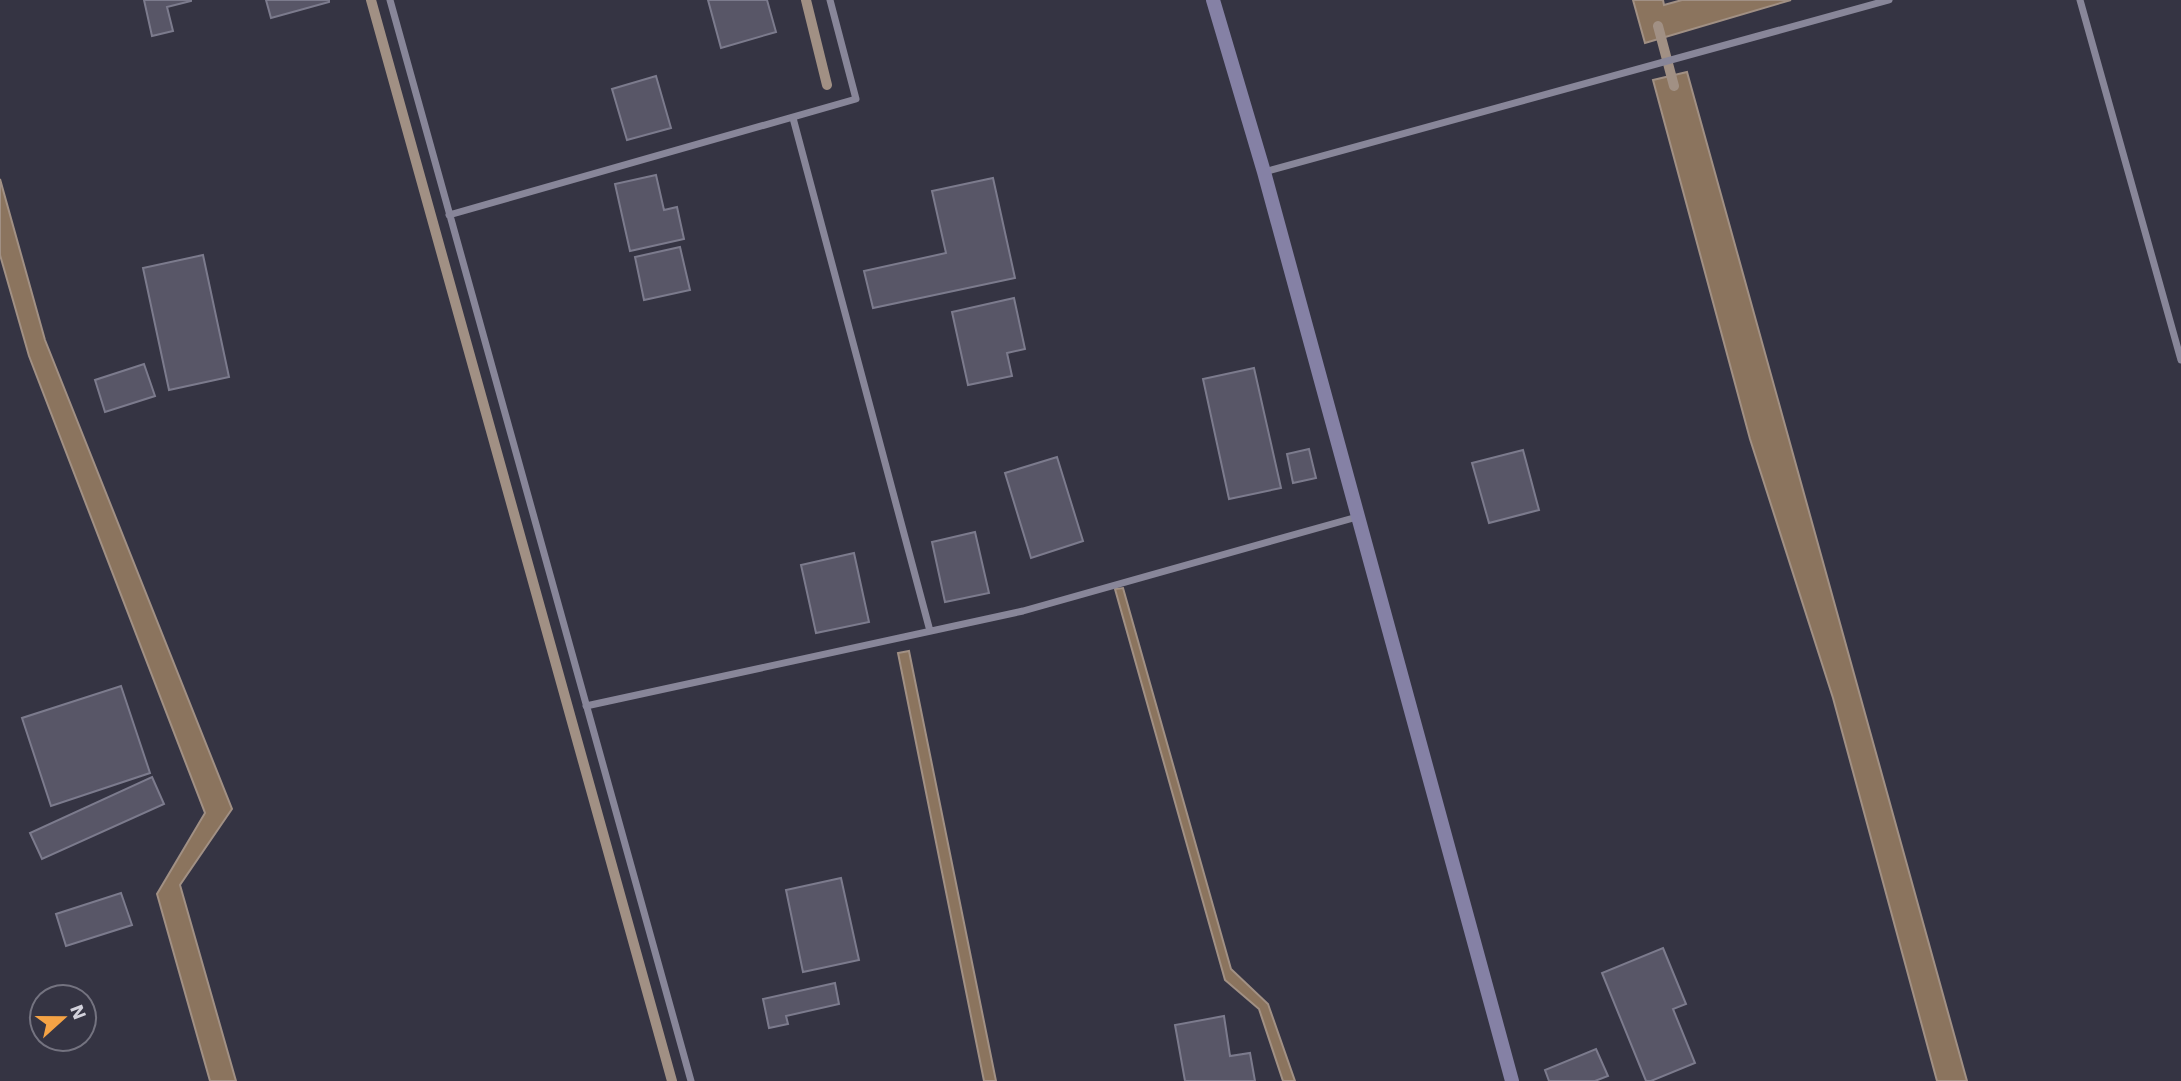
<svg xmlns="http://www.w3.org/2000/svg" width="2181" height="1081" font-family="'Work Sans',sans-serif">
<rect width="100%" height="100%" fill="#353443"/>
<path fill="#8b745e" stroke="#a19084" stroke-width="2" d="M1633,0H1663L1664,5L1682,0H1791L1645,43Z
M1687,72L1967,1081H1937L1833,698L1750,439L1653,80Z
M0,179L45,340L232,809L180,885L236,1081H210L157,894L205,813L29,356L0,255Z
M1123,588L1231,969L1268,1004L1295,1081H1283L1259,1009L1225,980L1115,589Z
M909,651L996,1081H984L898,653Z"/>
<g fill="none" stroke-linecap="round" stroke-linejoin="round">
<path stroke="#a19084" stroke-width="10" d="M371,0L672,1081
M806,0L827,85
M1658,26L1674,86"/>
</g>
<path fill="#585667" stroke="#7c7b8d" stroke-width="2" d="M144,0H191V1L167,7L173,31L152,36Z
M266,0H329V2L271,18Z
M708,0H767L776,32L721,48Z
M656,76L671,128L627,140L612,89Z
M656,175L664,210L677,207L684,239L630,251L615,184Z
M993,178L1015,278L873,308L864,271L946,253L932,191Z
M680,247L690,290L644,300L635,257Z
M203,255L229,377L169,390L143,268Z
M1014,298L1025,349L1007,353L1012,376L968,385L952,312Z
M144,364L155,396L105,412L95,380Z
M1254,368L1281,488L1229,499L1203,379Z
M1309,449L1316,478L1293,483L1287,454Z
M1523,450L1539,510L1489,523L1472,463Z
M1057,457L1083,541L1031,558L1005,473Z
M975,532L989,593L945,602L932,542Z
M854,553L869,622L816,633L801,565Z
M121,686L150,773L51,806L22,718Z
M152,777L164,804L42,859L30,833Z
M841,878L859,960L803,972L786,890Z
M121,893L132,925L66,946L56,914Z
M1663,948L1686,1004L1673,1009L1695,1063L1651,1081H1646L1602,973Z
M835,983L839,1004L786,1016L788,1024L769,1028L763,999Z
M1224,1016L1230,1056L1250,1053L1255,1081H1185L1175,1025Z
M1596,1049L1608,1076L1595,1081H1549L1545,1070Z"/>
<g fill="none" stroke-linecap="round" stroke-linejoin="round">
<path stroke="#888699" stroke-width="7" d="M390,0L691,1081
M2080,0L2181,360
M793,118L930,631
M1264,172L1889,0
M449,215L856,99L830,0
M586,706L1023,611L1357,517"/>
<path stroke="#8581a5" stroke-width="14" d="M1213,0L1264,172L1512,1081"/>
</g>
<g transform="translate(63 1018) rotate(69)"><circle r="33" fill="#353443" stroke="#747380" stroke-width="2"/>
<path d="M0-5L12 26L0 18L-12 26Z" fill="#f5a345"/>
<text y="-10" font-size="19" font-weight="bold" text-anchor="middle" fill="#d3d2dc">N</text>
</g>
</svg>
